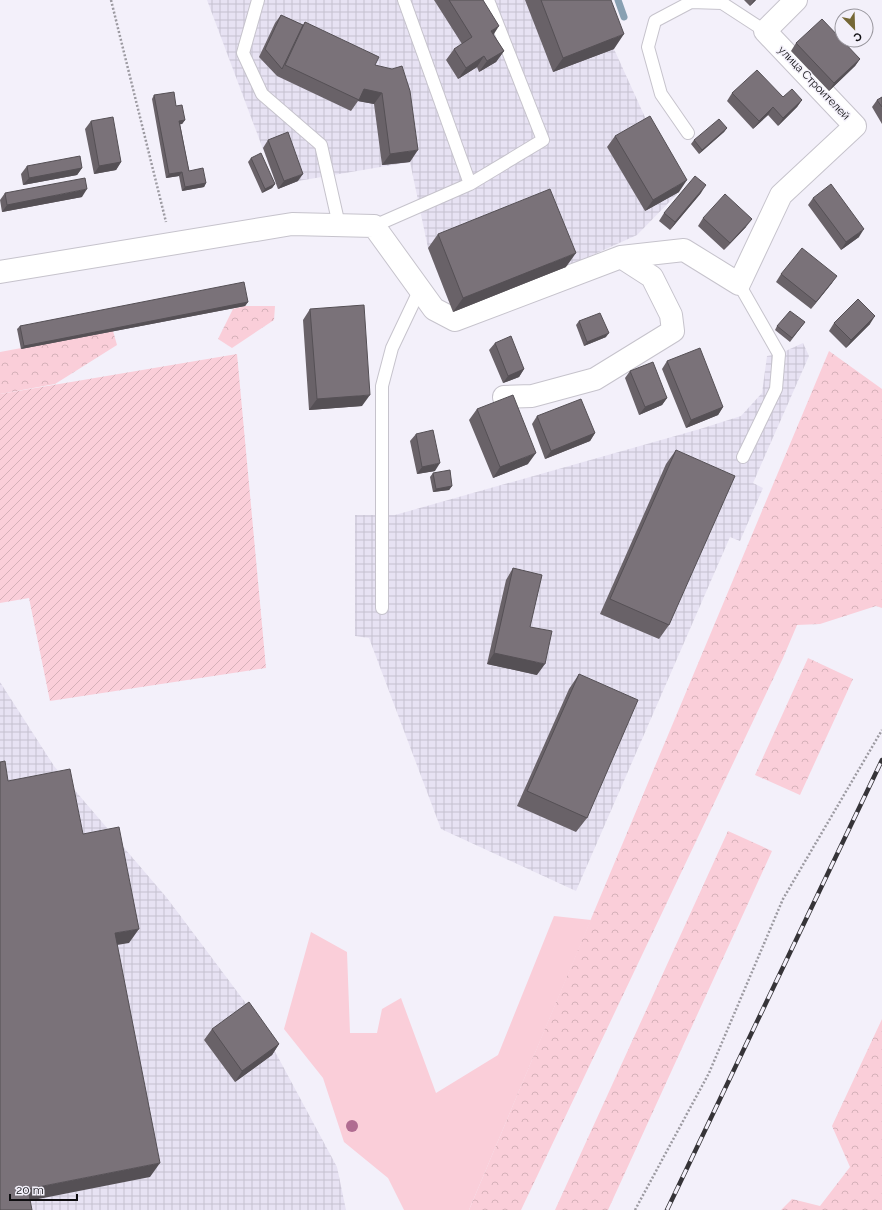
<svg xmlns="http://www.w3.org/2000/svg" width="882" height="1210" font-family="Raleway,sans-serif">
<defs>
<pattern id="industrial-grid" width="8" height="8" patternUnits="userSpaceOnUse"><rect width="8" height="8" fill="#e7e2f3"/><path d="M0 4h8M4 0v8" fill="none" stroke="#c5c1cf"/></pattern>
<pattern id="forest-crowns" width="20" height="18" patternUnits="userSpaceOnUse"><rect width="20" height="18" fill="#faced9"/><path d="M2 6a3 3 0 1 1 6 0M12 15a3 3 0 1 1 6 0" fill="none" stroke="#d5b0b9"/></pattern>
<pattern id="garden-furrows" width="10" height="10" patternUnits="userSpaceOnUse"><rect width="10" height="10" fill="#faced9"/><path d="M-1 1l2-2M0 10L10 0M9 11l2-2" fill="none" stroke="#d5b0b9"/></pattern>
</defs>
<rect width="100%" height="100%" fill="#f3f0fa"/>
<path fill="url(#industrial-grid)" d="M207,0H595L614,49L679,192L637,235L566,267L453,312L428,248L410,162L298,181L278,189Z
M803,343L809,356L753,483L763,488L740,541L730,537L576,891L441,829L369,638L355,636V515H395L700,429L741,416L762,393L767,356L779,354Z
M0,682L54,766L167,898L257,1018L337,1167L346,1210H0Z"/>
<path fill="#faced9" d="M554,916L591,920L469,1210H404L388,1178L344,1142L323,1078L284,1029L311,932L347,952L350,1033H377L382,1009L401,998L436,1093L498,1055Z"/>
<path fill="url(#forest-crowns)" d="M245,306H275L274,320L232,348L218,339L233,309Z
M113,331L117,345L55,384L0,394V352Z
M829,351L882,389V608L876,606L820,624L797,625L783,658L521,1210H469Z
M808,658L853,679L800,795L755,775Z
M728,831L772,851L608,1210H555Z
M882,1019V1210H781L792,1199L820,1206L850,1167L832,1126Z"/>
<path fill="url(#garden-furrows)" d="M237,354L266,668L50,701L29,598L0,603V394Z"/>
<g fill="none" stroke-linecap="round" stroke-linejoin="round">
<path stroke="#88a0b2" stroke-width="7" d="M618,0L624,17"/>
<defs>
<path id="service" d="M258,0L243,53L262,94L321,145L339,225
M404,0L470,184
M688,133L661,94L648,47L655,21L691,2L722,3L765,31
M374,226L470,184L543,140L488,0
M739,284L779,354L776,389L743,457
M382,608V386L392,348L420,289"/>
<path id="minor" d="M0,272L292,224L374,226L434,309L455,320L621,257L684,250L739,284L781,195L855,126L765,31L796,0
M504,397L532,396L595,379L673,331L671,315L652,277L621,257"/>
</defs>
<use href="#service" stroke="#c6c3cc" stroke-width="14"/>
<use href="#minor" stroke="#c6c3cc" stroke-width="24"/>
<path stroke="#9c9aa1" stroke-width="2.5" stroke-dasharray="2 2" stroke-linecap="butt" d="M111,0L166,222
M635,1210L709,1073L783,899L882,730"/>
<use href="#service" stroke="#fff" stroke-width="12"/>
<use href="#minor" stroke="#fff" stroke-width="22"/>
<defs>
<path id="rail" d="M667,1210L882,760"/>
</defs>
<use href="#rail" stroke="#363438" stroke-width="4.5"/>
<use href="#rail" stroke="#f3f0fa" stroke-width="3" stroke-dasharray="9" stroke-linecap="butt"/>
</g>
<circle fill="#b06c91" cx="352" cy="1126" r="6"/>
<path fill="#696268" d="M434,0H483L493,34L504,51L496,62L479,72L477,67L458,79L446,60L454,49L462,44Z
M525,0H611L614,49L553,72Z
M744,0H756L750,6Z
M281,15L303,25L305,22L375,65L410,162L382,165L374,104L358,101L351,111L277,76L259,57L275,23Z
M796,43L860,59L855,66L829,91L791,51Z
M732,93L783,97L802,100L797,107L778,126L768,115L753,129L727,101Z
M154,95L176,106L185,120L182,124H180L189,171L206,183L204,187L182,191L179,176L166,178L152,99Z
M882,97V124L872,107L877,100Z
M91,121L121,162L116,170L94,174L85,129Z
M727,128L724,132L699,154L691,144L694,140Z
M615,136L679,192L645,211L607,147Z
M268,140L298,181L278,189L263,148Z
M251,158L275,184L272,188L262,193L248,162Z
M27,166L82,168L77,175L23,185L21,174Z
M5,193L82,197L2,212L0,200Z
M701,193L670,230L659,221L664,213Z
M813,198L859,237L841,250L808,205Z
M703,218L746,227L724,250L698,226Z
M438,234L566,267L453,312L428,248Z
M781,274L832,283L811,309L776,282Z
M248,302L245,306L21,349L17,329L20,326Z
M310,309L362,406L309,410L303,320Z
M579,321L606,337L584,346L576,325Z
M805,322L790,342L775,330L777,326Z
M834,323L870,324L846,348L829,331Z
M495,343L524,369L519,377L503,383L489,350Z
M667,361L723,407L718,415L686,428L662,369Z
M630,371L667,398L662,405L639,415L625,378Z
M477,409L528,464L493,478L469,420Z
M537,416L595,433L590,441L545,459L532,424Z
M416,434L435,471L417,474L410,441Z
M676,450L669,625L659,639L600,614L666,464Z
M433,473L452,486L449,490L433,492L430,477Z
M513,568L530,627L537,675L487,664L506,580Z
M579,674L587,818L576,832L517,806L569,689Z
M212,1029L279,1044L272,1055L235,1082L204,1040Z"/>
<path fill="#555055" d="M754,0H756L750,6Z
M499,26L492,37L491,31Z
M624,34L614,49L553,72L563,58Z
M504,51L496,62L479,72L487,61Z
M484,56L477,67L458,79L466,68Z
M860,59L855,66L829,91L834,83Z
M364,89L382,93L374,104L358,101Z
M802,100L797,107L778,126L783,118Z
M773,107L768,115L753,129L759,121Z
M185,120L182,124L177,125L179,121Z
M727,128L724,132L699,154L702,150Z
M418,150L410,162L382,165L390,154Z
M121,162L116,170L94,174L99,166Z
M82,168L77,175L23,185L29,178Z
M182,172L179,176L166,178L169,174Z
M303,174L298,181L278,189L284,181Z
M687,180L679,192L645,211L653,200Z
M206,183L204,187L182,191L185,187Z
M275,184L272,188L262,193L265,189Z
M706,185L701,193L670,230L675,222Z
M87,189L82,197L2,212L7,205Z
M752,219L746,227L724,250L730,243Z
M864,229L859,237L841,250L846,242Z
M576,253L566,267L453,312L463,298Z
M837,276L832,283L811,309L816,302Z
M248,302L245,306L21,349L24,346Z
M875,316L870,324L846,348L851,340Z
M609,333L606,337L584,346L587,342Z
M524,369L519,377L503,383L508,376Z
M370,395L362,406L309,410L317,399Z
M667,398L662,405L639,415L645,407Z
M723,407L718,415L686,428L691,420Z
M595,433L590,441L545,459L551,451Z
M536,453L528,464L493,478L500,467Z
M440,463L435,471L417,474L422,467Z
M452,486L449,490L433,492L436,489Z
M494,653L545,664L537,675L487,664Z
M139,929L129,943L105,947L115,933Z
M279,1044L272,1055L235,1082L242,1071Z
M160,1163L150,1177L18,1203L28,1189Z"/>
<path fill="#7a7279" stroke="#555055" d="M449,0H483L499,26L491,31L504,51L487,61L484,56L466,68L454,49L472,37Z
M541,0H611L624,34L563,58Z
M281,15L303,25L282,69L265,49Z
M822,19L860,59L834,83L796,43Z
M305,22L379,57L375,65L392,69L402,66L410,91L418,150L390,154L382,93L364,89L359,100L285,65Z
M757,70L783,97L792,89L802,100L783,118L773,107L759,121L732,93Z
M174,92L176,106L182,105L185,120L179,121L189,171L203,168L206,183L185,187L182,172L169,174L154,95Z
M882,97V107L877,100Z
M650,116L687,180L653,200L615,136Z
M113,117L121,162L99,166L91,121Z
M719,119L727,128L702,150L694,140Z
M288,132L303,174L284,181L268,140Z
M261,153L275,184L265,189L251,158Z
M80,156L82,168L29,178L27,166Z
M695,176L706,185L675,222L664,213Z
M85,178L87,189L7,205L5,193Z
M831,184L864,229L846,242L813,198Z
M550,189L576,253L463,298L438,234Z
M725,194L752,219L730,243L703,218Z
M802,248L837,276L816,302L781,274Z
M244,282L248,302L24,346L20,326Z
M858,299L875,316L851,340L834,323Z
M364,305L370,395L317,399L310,309Z
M790,311L805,322L792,338L777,326Z
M600,313L609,333L587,342L579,321Z
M511,336L524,369L508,376L495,343Z
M700,348L723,407L691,420L667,361Z
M653,362L667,398L645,407L630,371Z
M513,395L536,453L500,467L477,409Z
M581,399L595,433L551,451L537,416Z
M433,430L440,463L422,467L416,434Z
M676,450L735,476L669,625L610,599Z
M450,470L452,486L436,489L433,473Z
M513,568L542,575L530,627L552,631L545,664L494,653Z
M579,674L638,700L587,818L527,791Z
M5,761L8,781L70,769L83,834L119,827L139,929L115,933L160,1163L28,1189L32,1210H0V762Z
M249,1002L279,1044L242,1071L212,1029Z"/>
<g text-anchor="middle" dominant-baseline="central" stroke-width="3" stroke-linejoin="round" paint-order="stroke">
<g font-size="11" fill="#0e0d10" stroke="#f3f0fa">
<text transform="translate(814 83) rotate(46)">улица Строителей</text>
</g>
</g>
<g transform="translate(854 28) rotate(157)"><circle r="19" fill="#f3f0fa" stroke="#97959c"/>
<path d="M0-3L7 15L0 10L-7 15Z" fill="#756735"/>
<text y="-6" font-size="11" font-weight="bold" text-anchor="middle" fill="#0e0d10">С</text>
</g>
<path d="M10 1194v6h67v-6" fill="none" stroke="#0e0d10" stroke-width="2"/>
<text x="16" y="1194" font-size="12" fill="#0e0d10" stroke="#f3f0fa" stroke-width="3" paint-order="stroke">20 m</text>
</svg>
